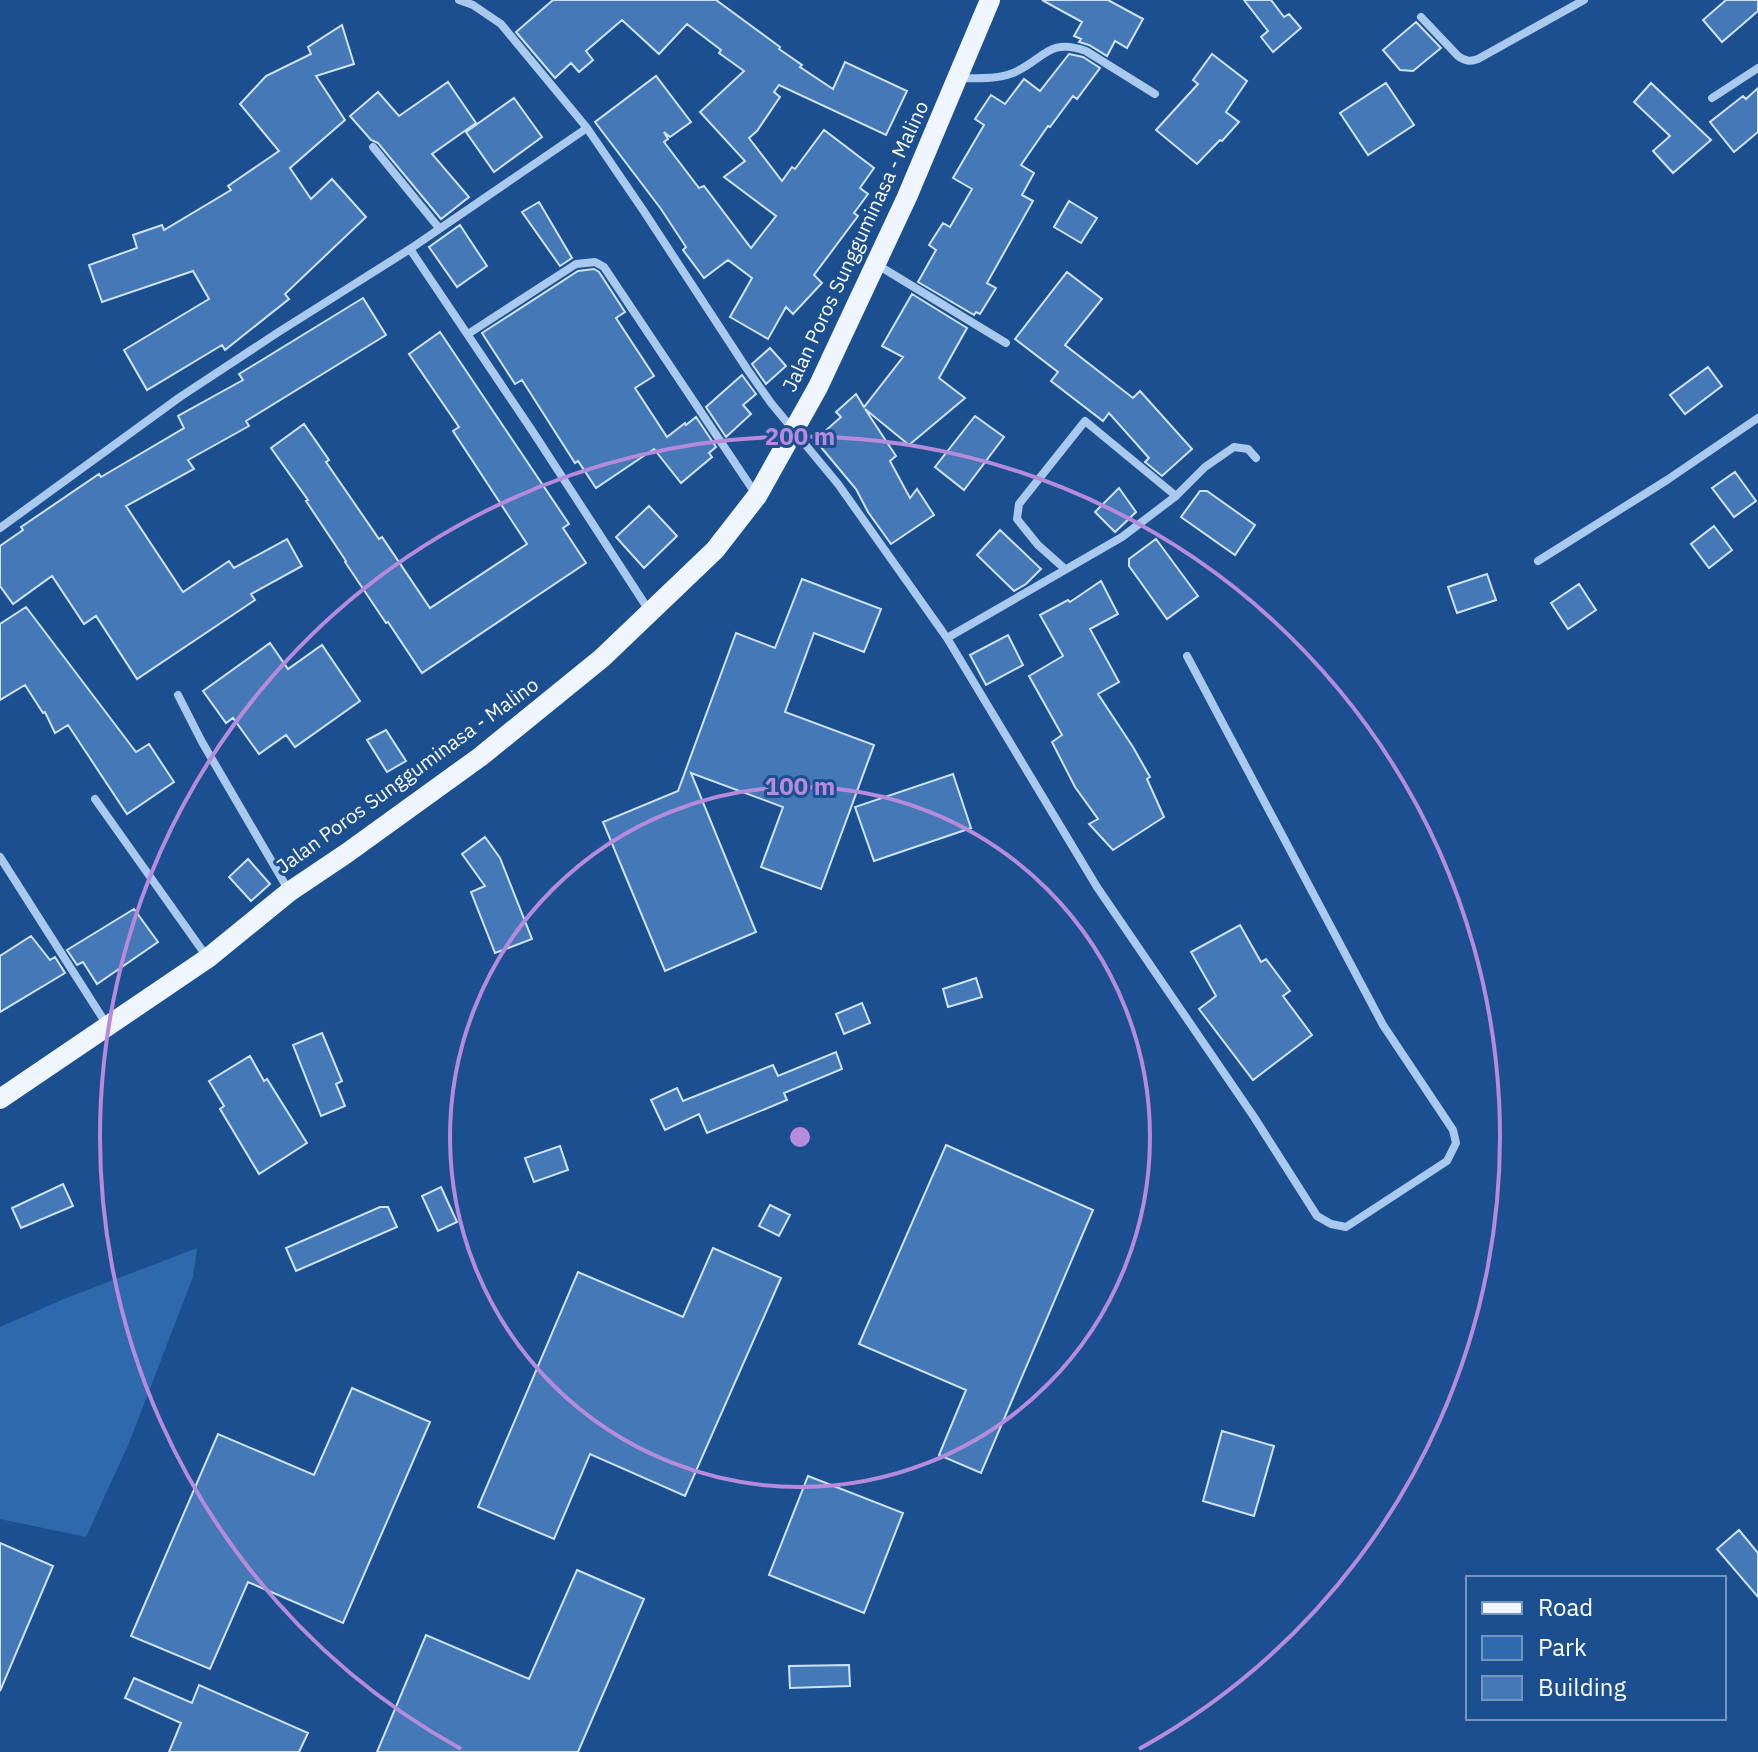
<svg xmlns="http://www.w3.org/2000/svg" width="1758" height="1752" font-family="'IBM Plex Sans',sans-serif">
<rect width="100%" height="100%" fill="#1b4f8f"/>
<path fill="#2e69ad" d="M197,1248L193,1277L129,1443L86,1537L0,1519V1327L64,1299Z"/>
<path fill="#4478b7" stroke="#cfe3fa" stroke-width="2" d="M553,0H716L780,47L779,49L802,65L800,67L833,89L845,62L907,91L886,135L779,85L774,92L780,97L757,131L749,138L782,181L792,167L795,169L824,130L874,168L860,188L868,194L854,213L858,216L814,275L822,283L793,314L786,307L768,339L730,317L752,278L728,260L704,278L683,250L686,247L661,209L595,122L656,76L691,122L670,137L664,132L668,139L664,142L699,188L704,186L751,248L776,216L724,177L745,161L700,112L744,71L719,53L721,50L687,24L659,54L622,20L586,51L593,60L579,72L571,63L555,78L516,32Z
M1042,0H1108L1143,19L1127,48L1115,41L1107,56L1089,45L1079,42L1081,39L1074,36L1082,22Z
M1244,0H1271L1284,17L1289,14L1301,28L1273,52L1261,37L1268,31Z
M1726,0H1758V11L1722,42L1703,20Z
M1416,22L1441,48L1413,71L1400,70L1383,50Z
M342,25L354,64L316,76L345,120L290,168L311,199L332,179L366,217L285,294L289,299L225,350L222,345L147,390L124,350L209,299L193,271L102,302L89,265L137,248L133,235L162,225L164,230L231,190L228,186L279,151L240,104L266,76L311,54L308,47Z
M1069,54L1083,57L1100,68L1077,99L1073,96L1050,127L1048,126L1021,165L1034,173L1022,195L1033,201L987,283L996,288L980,314L976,312L974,315L918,282L936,250L929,245L943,223L950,227L972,189L953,178L984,125L975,119L991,95L1005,104L1024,79L1040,91Z
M1212,54L1247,81L1226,112L1239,122L1222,141L1220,140L1197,164L1156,130L1198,84L1193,80Z
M448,82L476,123L432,154L469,197L441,219L378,143L371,140L350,116L378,92L399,116Z
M1386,83L1414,125L1368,155L1340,113Z
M1651,83L1711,140L1673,173L1653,151L1670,136L1634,102Z
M1758,88V132L1734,152L1710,122L1743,96L1746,99Z
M514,98L542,137L494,172L466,132Z
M1069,201L1097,218L1081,243L1054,227Z
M539,202L572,258L560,266L522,212Z
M460,225L487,266L457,287L429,247Z
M594,269L599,272L625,312L616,318L654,376L635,388L667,437L685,423L686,425L696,417L716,447L709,453L712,457L681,483L654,449L596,488L578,461L575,463L522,380L515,384L482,333L578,271Z
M1067,272L1102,299L1065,345L1133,398L1140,391L1192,449L1162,476L1145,462L1149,458L1109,413L1103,421L1051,381L1058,372L1015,339Z
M912,294L967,328L939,378L965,398L909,445L865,409L896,456L890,461L910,498L917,489L934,515L891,544L868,512L856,489L815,440L841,417L836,412L856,394L864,407L903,357L882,346Z
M363,298L386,335L246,421L249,426L188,460L194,469L126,506L183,592L229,561L234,568L287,539L302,566L251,594L255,600L137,679L96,616L84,624L52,576L13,604L0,586V546L23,530L21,527L99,474L101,477L184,428L178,416L243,380L239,374Z
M440,332L569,524L563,528L586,563L422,673L388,622L386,623L345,562L346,561L306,501L308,500L271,448L304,424L329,460L326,462L379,539L382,537L430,608L527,544L453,431L459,427L409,354Z
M770,348L786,366L766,384L752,364Z
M1708,367L1722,386L1685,414L1670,395Z
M742,375L756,394L743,405L751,414L726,437L706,407Z
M975,416L1004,437L964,490L935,467Z
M1735,472L1756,501L1734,517L1712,488Z
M1119,488L1136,512L1115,532L1095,512Z
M1200,491H1207L1255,525L1235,555L1181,517Z
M649,506L677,536L644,568L616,537Z
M1714,526L1732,550L1709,568L1691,544Z
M1000,530L1041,569L1026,584L1014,591L977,555Z
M1156,539L1198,596L1167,619L1129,566V559Z
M1487,574L1496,600L1457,613L1448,587Z
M802,579L881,609L864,652L814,633L785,712L874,745L821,889L761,867L783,807L691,773L756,932L665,971L603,822L678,791L736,633L775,648Z
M1101,581L1118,614L1090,629L1119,682L1098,694L1133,747L1150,777L1147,779L1164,817L1113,850L1089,824L1098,819L1075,787L1052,742L1062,735L1029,676L1063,656L1040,615L1068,600L1070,602Z
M1579,584L1596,610L1568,629L1551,603Z
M26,607L136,752L149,744L174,782L127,814L68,725L55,733L45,712L43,713L25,685L0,700V624Z
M1008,635L1023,665L986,685L970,655Z
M270,643L288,669L322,645L360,701L295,747L286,735L259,754L233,718L226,723L203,691Z
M386,730L406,761L387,772L367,740Z
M953,774L971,828L874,861L855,807Z
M485,837L500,858L532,939L495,953L471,892L485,886L462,854Z
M248,859L270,884L251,901L229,877Z
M134,909L158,942L97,984L83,962L77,965L67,950Z
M1240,925L1261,962L1266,959L1290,991L1283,996L1312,1035L1253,1080L1199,1009L1216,996L1191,952Z
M31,936L50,960L55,957L65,973L0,1012V956Z
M976,978L982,997L948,1007L943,989Z
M862,1003L870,1023L844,1034L836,1014Z
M322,1033L342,1081L336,1084L345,1106L321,1116L293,1045Z
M836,1052L842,1069L784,1093L787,1100L707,1133L699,1114L665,1130L651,1100L677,1088L683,1101L773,1065L778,1076Z
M250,1056L264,1081L267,1079L307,1143L259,1174L220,1109L224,1106L209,1081Z
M946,1145L1093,1210L981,1473L939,1455L966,1390L859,1344Z
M560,1146L568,1170L534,1182L525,1158Z
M63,1184L73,1206L21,1228L12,1208Z
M441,1187L457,1222L438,1231L422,1196Z
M770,1205L790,1215L779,1236L759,1226Z
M380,1207H388L397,1227L296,1271L286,1248Z
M713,1248L781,1278L685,1496L590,1454L554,1539L478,1507L578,1272L683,1317Z
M352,1388L430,1422L343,1623L248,1582L210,1669L131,1636L218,1434L314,1475Z
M1222,1431L1274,1446L1254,1516L1203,1501Z
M808,1476L903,1513L864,1613L769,1575Z
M1739,1530L1758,1553V1597L1717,1549Z
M0,1543L53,1566L0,1691Z
M577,1570L644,1599L578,1752H377L426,1635L529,1679Z
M849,1665L850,1686L790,1688L789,1666Z
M134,1678L192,1703L199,1685L308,1733L299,1752H169L181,1723L125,1698Z"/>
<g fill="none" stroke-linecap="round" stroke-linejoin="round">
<path stroke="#a9c9ee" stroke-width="8" d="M459,0L473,5L501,24L587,128L643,210L747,369L771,403L838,484L947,638L1097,887L1254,1117L1317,1216L1331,1224L1346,1227L1447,1161L1456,1143L1453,1130L1383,1025L1187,656
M1421,17L1458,56C1465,61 1470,62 1478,59L1584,0
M957,78C976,78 995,80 1013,73C1044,60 1048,37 1086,51L1155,94
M1712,98L1758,68
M373,147L439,228
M410,249L533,432L650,612
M876,264L1006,343
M468,334L576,264L595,262L604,267L757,496
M0,528L180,397L277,333L410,249L587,128
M1538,561L1667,480L1758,418
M1065,569L1038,545L1017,519L1019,504L1085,421L1176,496
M947,638L1122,537L1176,496L1205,467L1234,447L1248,449L1256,458
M178,695L202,742L289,891
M95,799L207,957
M0,857L107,1025"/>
<path stroke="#f0f6ff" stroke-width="20" d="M0,1099L208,958L289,892L347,853L480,757L602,658L715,550L757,496L818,387L907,197L990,0"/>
</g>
<g fill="none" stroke="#b68bdc" stroke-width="4">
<circle cx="800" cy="1137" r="350"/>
<path d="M461 1749A700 700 0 1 1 1139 1749"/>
</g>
<g text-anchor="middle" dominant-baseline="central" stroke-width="6" stroke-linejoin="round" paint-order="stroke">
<g font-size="20" fill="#fff" stroke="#1b4f8f">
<text transform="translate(855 246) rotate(-65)">Jalan Poros Sungguminasa - Malino</text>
<text transform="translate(407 775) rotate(-36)">Jalan Poros Sungguminasa - Malino</text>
</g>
</g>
<circle cx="800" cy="1137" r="12" fill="#b68bdc" stroke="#1b4f8f" stroke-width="4"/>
<g font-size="24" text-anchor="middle" font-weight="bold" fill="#b68bdc" stroke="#1b4f8f" stroke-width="6" stroke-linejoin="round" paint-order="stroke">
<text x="800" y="445">200 m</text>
<text x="800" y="795">100 m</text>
</g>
<rect x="1466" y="1576" width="260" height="144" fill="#1b4f8f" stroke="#7695bc" stroke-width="2"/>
<rect x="1482" y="1602" width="40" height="12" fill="#f0f6ff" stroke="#7695bc" stroke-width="2"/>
<text x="1538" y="1616" font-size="24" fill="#ffffff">Road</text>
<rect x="1482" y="1636" width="40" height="24" fill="#2e69ad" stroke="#7695bc" stroke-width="2"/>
<text x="1538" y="1656" font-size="24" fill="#ffffff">Park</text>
<rect x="1482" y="1676" width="40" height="24" fill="#4478b7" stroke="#7695bc" stroke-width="2"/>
<text x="1538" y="1696" font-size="24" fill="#ffffff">Building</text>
</svg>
